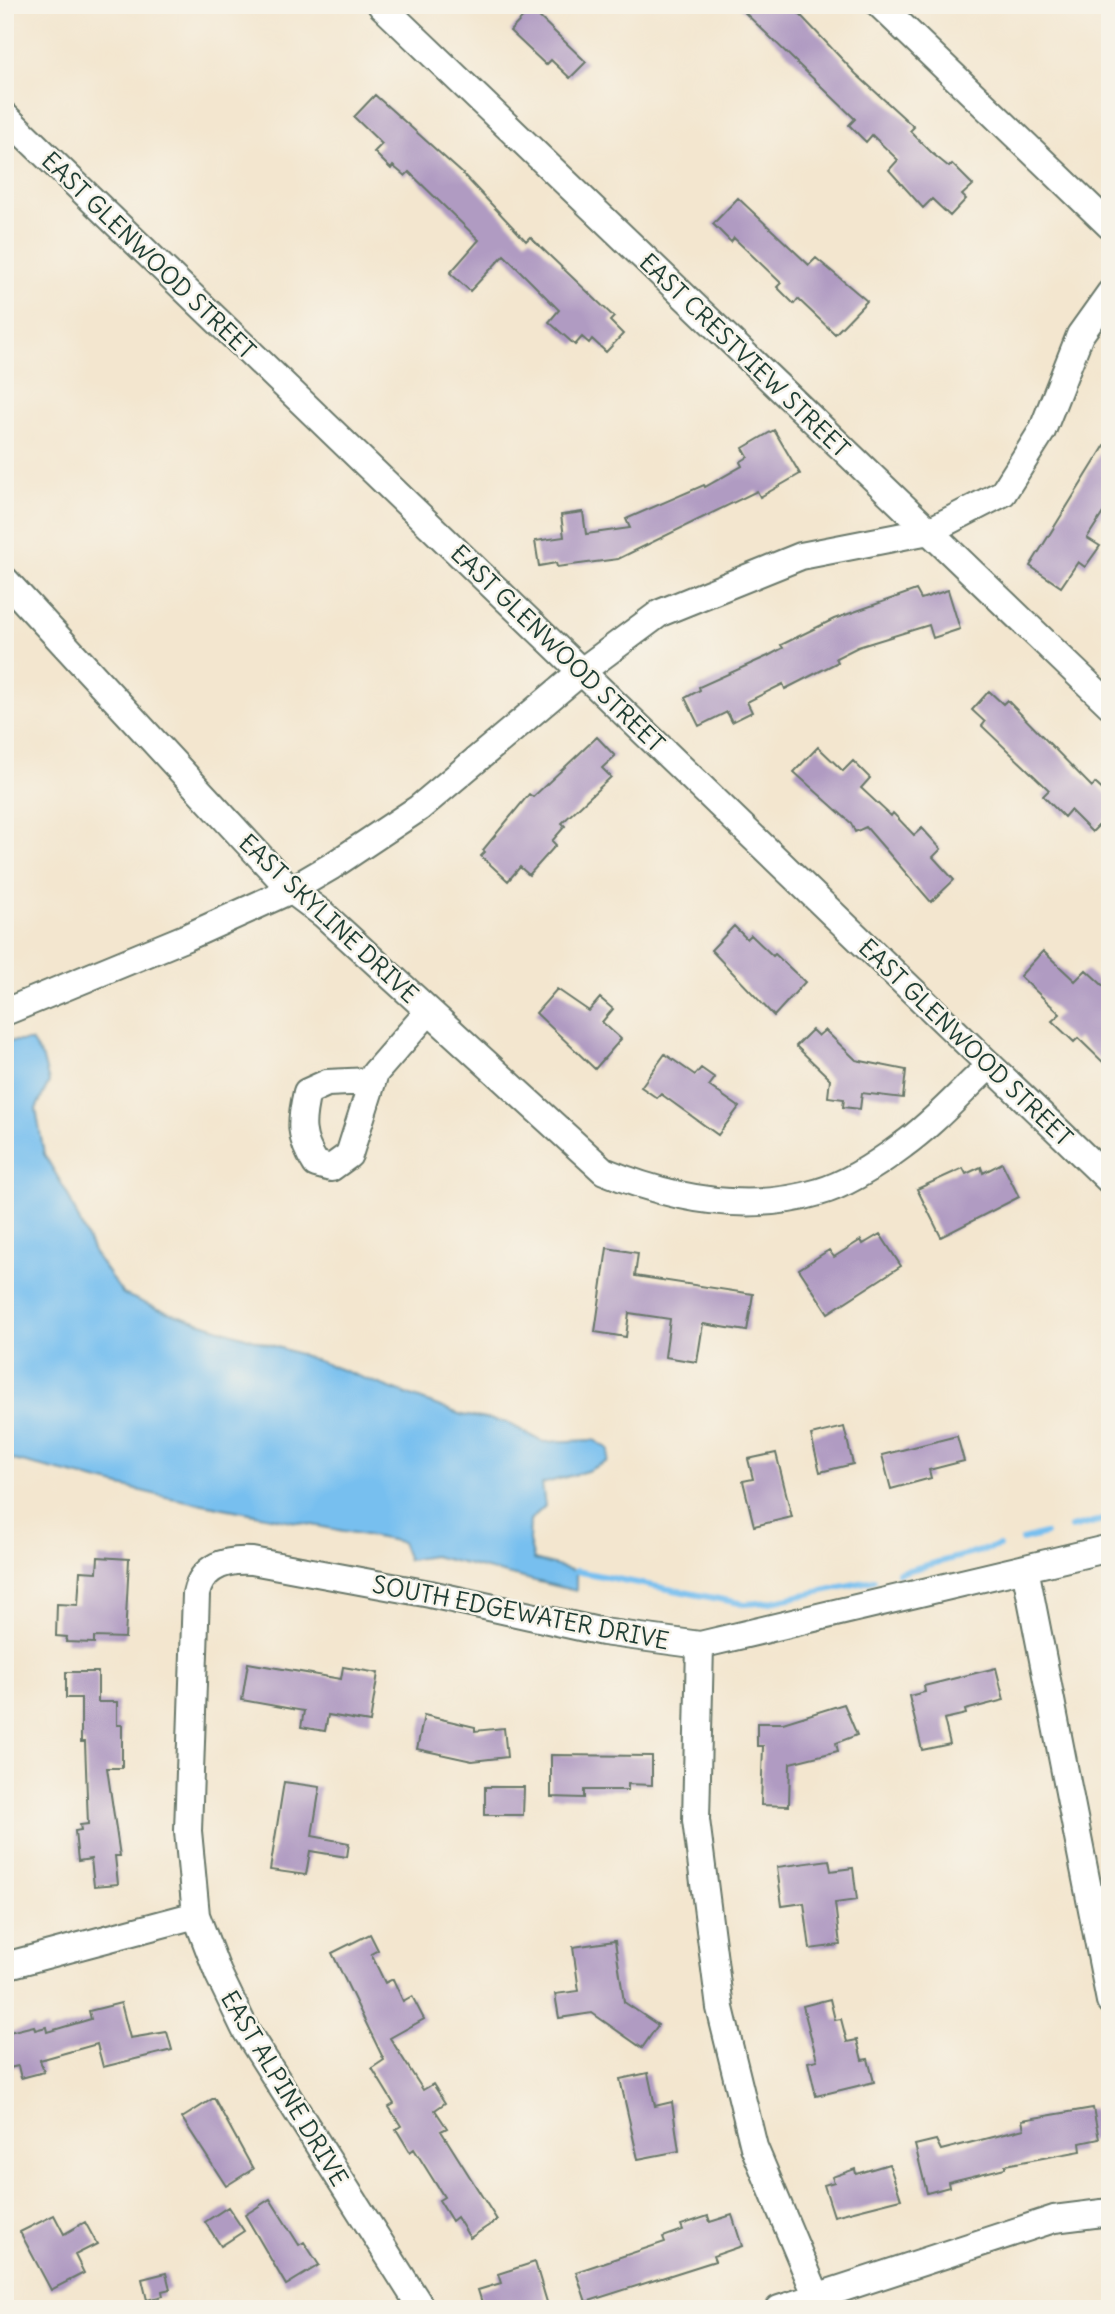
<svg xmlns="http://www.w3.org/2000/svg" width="1115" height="2314" font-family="Delius,sans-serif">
<rect width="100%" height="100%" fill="#f7f3e8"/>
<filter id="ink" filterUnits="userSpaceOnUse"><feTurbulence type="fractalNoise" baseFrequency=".0143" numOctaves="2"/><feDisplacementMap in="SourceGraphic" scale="14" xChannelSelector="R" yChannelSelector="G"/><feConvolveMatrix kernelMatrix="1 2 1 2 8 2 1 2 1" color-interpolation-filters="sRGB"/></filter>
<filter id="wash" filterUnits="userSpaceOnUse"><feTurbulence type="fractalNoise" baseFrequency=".00686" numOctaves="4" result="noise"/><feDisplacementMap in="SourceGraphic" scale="28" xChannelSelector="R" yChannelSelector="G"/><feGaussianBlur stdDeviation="1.57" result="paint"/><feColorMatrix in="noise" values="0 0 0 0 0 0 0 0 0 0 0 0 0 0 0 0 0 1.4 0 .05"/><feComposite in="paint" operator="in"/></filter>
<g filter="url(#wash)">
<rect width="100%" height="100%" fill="#f3e6cf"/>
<path fill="#77bfef" stroke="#4b7e92" stroke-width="2" d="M12,1041H31L43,1059L49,1082L36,1109L44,1154L67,1193L93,1252L123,1294L161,1310L299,1354L462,1415L506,1422L543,1442L594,1440L609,1449L608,1461L587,1471L542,1484L545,1506L530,1520L529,1541L534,1560L576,1571V1591L433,1556L408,1560L401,1542L166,1497L5,1458V1043Z"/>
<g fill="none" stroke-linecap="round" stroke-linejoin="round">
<path stroke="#77bfef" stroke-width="6" d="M1071,1528L1110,1518
M1022,1540L1045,1534
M576,1571L745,1604L770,1602L874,1580
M898,1573L999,1546"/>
</g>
<g id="blocks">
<path fill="#b09bc2" d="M737,5H791L856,74L914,127L910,131L933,154L949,167L952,164L973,185L962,195L966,199L950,216L932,199L923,208L889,170L898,160L872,135L866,142L849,125L855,119Z
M531,9L586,62L570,78L551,60L546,65L510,31Z
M375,95L462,173L526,241L530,237L614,317L610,321L623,334L606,352L592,339L589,343L582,337L575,345L549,322L559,310L504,255L470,291L450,273L479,240L409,172L405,176L393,166L391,169L374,152L382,144L354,117Z
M738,198L809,265L816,258L867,301L835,334L798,299L794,304L777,287L781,283L734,238L731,242L713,224Z
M774,430L800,474L760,497L757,491L618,559L557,567L556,563L539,566L535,541L564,537L561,515L583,512L586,534L630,528L626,519L704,485L705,487L742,466L740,462L748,457L743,448Z
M1110,437V502L1087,538L1100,546L1085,567L1078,562L1061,587L1030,566Z
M916,590L921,599L948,590L960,629L933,638L929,625L858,647L836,658L838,662L785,689L783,684L747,702L752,712L732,722L727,712L699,726L685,698L700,690L699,687L768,656L783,648L781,645L834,619Z
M989,691L1003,704L1007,700L1092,787L1095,783L1110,797V814L1092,832L1070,810L1064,817L1043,796L1049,790L982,726L985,722L972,710Z
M597,737L615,756L602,768L611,777L562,823L565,826L552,841L556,845L529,875L520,867L508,881L481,856L485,852L483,850L529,794L533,797Z
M818,747L843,771L853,761L870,778L861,788L891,816L893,813L914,835L922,828L941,849L933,857L954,880L931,902L866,827L855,832L851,823L794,772Z
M734,926L747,939L751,935L773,956L775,954L805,982L774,1016L711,950Z
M1043,951L1075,981L1086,970L1110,992V1069L1078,1038L1074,1042L1052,1021L1060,1014L1020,976Z
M557,989L589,1011L600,998L613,1009L602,1022L621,1039L595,1069L536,1013Z
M812,1030L818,1036L825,1030L856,1060L906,1070L903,1098L862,1093L860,1109L843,1107L844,1099L828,1097L830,1079L796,1046Z
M665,1054L695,1075L701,1068L715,1078L709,1086L739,1107L718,1135L661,1094L657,1098L641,1087Z
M1002,1163L1019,1197L941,1237L917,1189L963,1168L966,1174L981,1167L983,1173Z
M880,1234L901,1266L828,1313L799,1269L829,1250L834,1257L861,1240L863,1244Z
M607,1248L638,1253L635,1276L753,1294L747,1331L703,1324L697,1362L665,1357L670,1319L629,1313L626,1337L595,1332Z
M844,1427L853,1464L820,1472L811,1435Z
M957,1436L964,1461L929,1470L931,1478L891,1489L882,1455Z
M776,1453L792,1517L754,1526L743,1481L753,1479L748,1459Z
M98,1557L129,1559L125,1638L94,1637V1643L66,1642L67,1637L56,1636L57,1604L78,1605L80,1571L97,1572Z
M248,1663L341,1679L343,1667L378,1673L370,1722L328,1715L325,1731L301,1727L304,1711L242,1700Z
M996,1668L1004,1700L965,1710L966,1714L944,1719L950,1744L922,1750L909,1696L925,1692L924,1686Z
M66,1672H98V1702H117V1725H122V1768H107L120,1856H115L118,1884L94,1886L91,1859L78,1861L75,1831L81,1830L80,1825L88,1824L85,1742H81V1698H66Z
M844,1704L857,1735L836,1743L838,1751L790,1763L789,1806L761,1805L763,1746H757V1723H783Z
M424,1715L475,1727V1731L504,1728L507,1757L472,1761L417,1749Z
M551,1755L652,1756V1785L628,1784V1790H584V1798L551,1797Z
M284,1782L320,1787L312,1836L349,1843L347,1857L310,1851L306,1875L270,1870Z
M485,1787H524L523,1815H485Z
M829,1860L831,1871L853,1868L857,1900L835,1903L840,1945L810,1949L804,1903L782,1906L777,1867Z
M370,1934L378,1950L371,1954L385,1983L393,1979L403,2001L412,1996L424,2019L390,2038L423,2090L433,2084L445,2103L435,2110L447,2128L441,2131L497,2220L470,2238L457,2217L452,2221L439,2200L444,2197L414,2149L410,2152L396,2129L401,2126L389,2107L394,2104L372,2068L384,2060L332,1953Z
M615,1941L624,2002L658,2025L642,2048L592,2013L559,2018L555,1994L579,1991L573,1947Z
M830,1999L835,2020L841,2019L847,2042L857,2040L862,2060L868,2059L874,2082L816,2096L808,2062L817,2060L803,2006Z
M121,2003L130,2038L167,2032L172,2050L103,2067L97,2044L40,2060L44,2072L21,2078L18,2066L5,2069V2033L34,2026L35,2030L46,2027L47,2032L91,2019L89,2011Z
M648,2073L655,2106L672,2102L679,2151L638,2159L620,2079Z
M214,2098L253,2169L226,2186L182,2118Z
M1093,2108L1099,2139L1080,2143L1081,2151L1005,2165V2168L948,2182L949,2187L927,2193L915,2145L936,2140L941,2150L1024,2129L1022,2120Z
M889,2164L901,2199L834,2216L824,2185L834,2182L832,2177L855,2169L856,2174Z
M270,2199L299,2245L304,2242L319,2265L286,2285L245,2215Z
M228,2207L244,2231L221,2246L205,2222Z
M54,2215L64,2234L85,2222L97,2244L75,2255L84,2273L51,2290L20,2232Z
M732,2215L742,2246L713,2256L715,2261L586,2302L576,2272L665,2242L663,2237L683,2230L681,2225L708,2216L710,2222Z
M535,2262L549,2309H484L478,2290L501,2283L498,2274Z
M166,2273L170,2289L162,2291L163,2296L147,2300L142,2279Z"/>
</g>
</g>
<g filter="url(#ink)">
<use href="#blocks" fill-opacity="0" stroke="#69786a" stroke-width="2"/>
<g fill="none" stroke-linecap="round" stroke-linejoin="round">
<defs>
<path id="minor" d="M381,5L1110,705
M880,5L1110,226
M5,116L1110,1181
M5,580L291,890L323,914L604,1171C672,1199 746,1214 819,1192C848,1184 879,1163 903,1145C934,1123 962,1091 990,1065
M5,1012L187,937L291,890L332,866L419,808L582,671L660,613L801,556L929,531L1003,493L1042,431L1080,335L1110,293
M370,1081L327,1083L307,1092C300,1122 299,1138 316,1164L331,1168L349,1155L375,1073L429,1011
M1025,1568L1110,2001
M700,1645L696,1820L720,2008L754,2147L822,2309
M5,1966L196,1915
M422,2309L245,2029L218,1973L196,1915L188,1831L196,1594C202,1566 226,1559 252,1561L430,1594L603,1632L700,1645L1110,1548
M779,2309L1054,2219L1110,2212"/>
</defs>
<use href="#minor" stroke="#69786a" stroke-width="30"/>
<use href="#minor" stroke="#fff" stroke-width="26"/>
</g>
</g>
<g text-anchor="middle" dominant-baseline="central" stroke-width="5" stroke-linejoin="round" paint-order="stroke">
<g font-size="24" fill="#1f3d34" stroke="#f7f3e8">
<text transform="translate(149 255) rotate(44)">EAST GLENWOOD STREET</text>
<text transform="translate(745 355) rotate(44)">EAST CRESTVIEW STREET</text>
<text transform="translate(558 648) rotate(44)">EAST GLENWOOD STREET</text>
<text transform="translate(329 918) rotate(43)">EAST SKYLINE DRIVE</text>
<text transform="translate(966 1042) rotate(44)">EAST GLENWOOD STREET</text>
<text transform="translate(521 1612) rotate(11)">SOUTH EDGEWATER DRIVE</text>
<text transform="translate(285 2088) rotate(59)">EAST ALPINE DRIVE</text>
</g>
</g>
<rect width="1115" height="2314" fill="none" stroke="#f7f3e8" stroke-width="28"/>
</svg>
